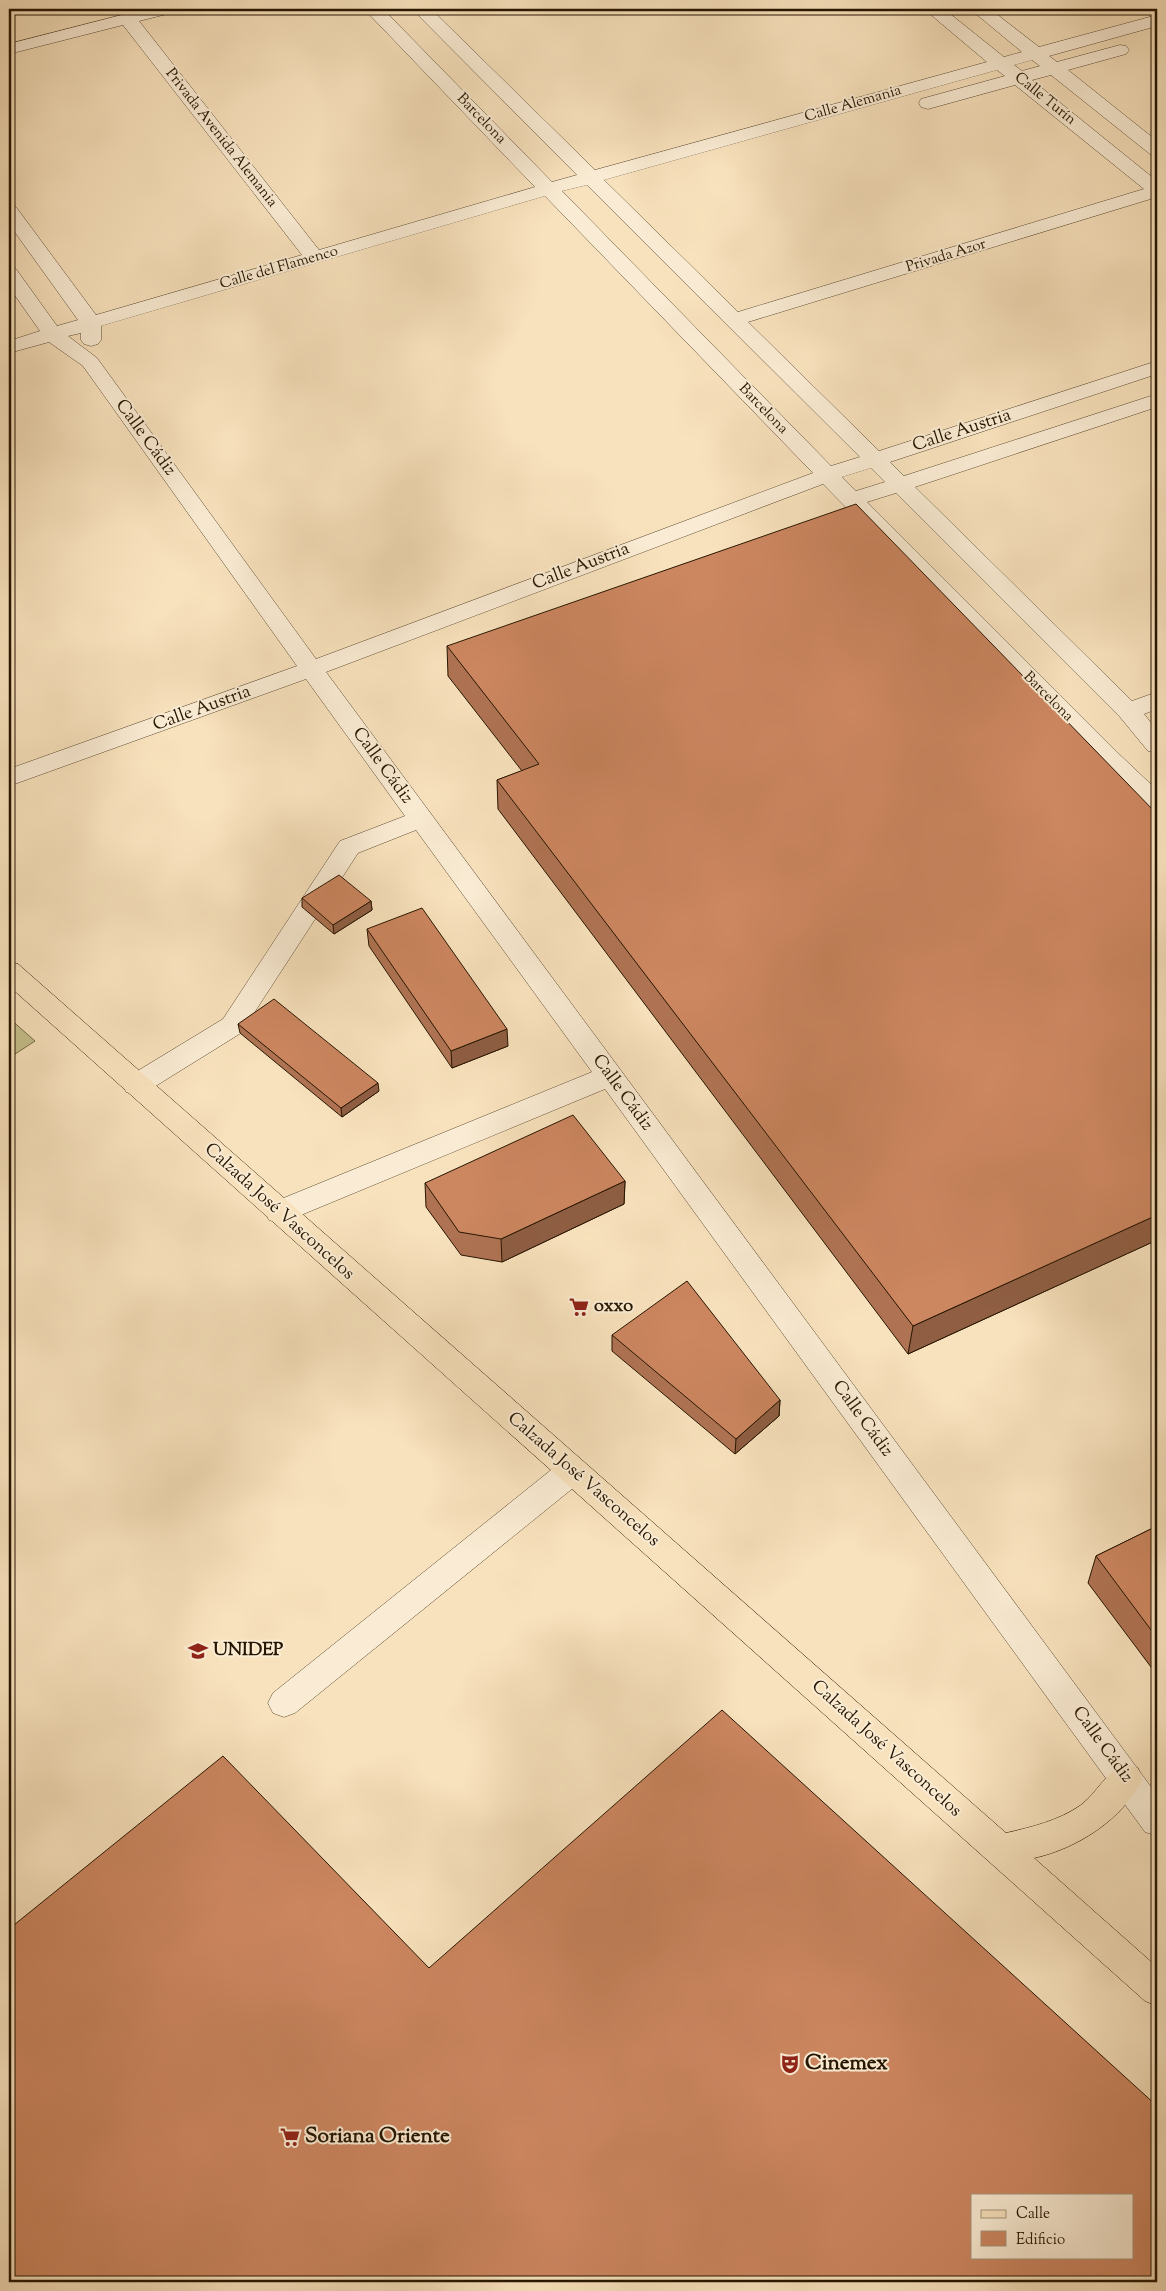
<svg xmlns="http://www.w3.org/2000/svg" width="1166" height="2291" font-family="'Sorts Mill Goudy',serif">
<rect width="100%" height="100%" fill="#f8e2bd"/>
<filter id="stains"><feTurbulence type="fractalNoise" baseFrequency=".004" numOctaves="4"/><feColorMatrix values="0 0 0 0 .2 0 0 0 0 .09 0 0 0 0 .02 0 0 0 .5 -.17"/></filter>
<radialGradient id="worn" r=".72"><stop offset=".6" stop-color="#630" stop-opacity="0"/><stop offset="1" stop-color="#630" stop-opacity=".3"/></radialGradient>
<path fill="#c5c08c" stroke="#766a46" d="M9,1018L35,1041L9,1058Z"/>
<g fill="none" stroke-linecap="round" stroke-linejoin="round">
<defs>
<path id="minor" d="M145,9H174L171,13L139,21L319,250L535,187L364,9H383L552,182L577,175L412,9H431L595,170L987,62L924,9H944L1004,57L1022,52L970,9H990L1039,47L1157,15V26L1049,56L1057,62L1120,45L1126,46L1129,50L1126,54L1068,70L1157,141V156L1150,154L1051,75L1032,80L1157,181V197L748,322L879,451L1157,361V374L890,462L904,476L1157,394V407L915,487L1132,701L1157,692V709L1144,714L1157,730V753L1148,751L1120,717L896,493L867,502L1120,755L1157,790V812L1148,810L1102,767L823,484L326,672L1157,1795V1836L1145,1832L605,1089L289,1220L279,1223L269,1220L265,1212L269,1204L592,1072L416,830L358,853L241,1033L146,1092L136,1095L126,1092L123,1085L126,1078L223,1019L340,841L405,816L306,679L9,786V769L297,666L83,366L49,342L9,353V341L40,331L9,287V267L16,269L57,326L78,320L9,224V205L16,207L96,315L302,255L123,25L9,54V44ZM1032,60L1040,66L1022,71L1014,65ZM997,70L1005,76L921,99L919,103L921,107L928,109L1015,85L1144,189L738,312L604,180ZM587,185L860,457L831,466L562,191ZM545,196L813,473L316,659L97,358L68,336L81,333V340L84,344L91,346L98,344L101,340V326ZM871,468L885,482L856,491L842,477Z
M572,1458L583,1462L587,1471L583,1480L295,1713L284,1717L273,1713L268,1703L273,1693L561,1462Z"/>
<path id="major" d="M9,962L18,964L1006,1833C1032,1827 1058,1821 1081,1805C1098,1792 1105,1772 1126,1764L1138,1768L1142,1779C1124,1819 1076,1849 1034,1858L1157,1967V2006L1145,2001L9,986Z"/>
</defs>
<use href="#minor" stroke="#5a482f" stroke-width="1"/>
<use href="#major" stroke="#261500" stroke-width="1"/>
<use href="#minor" fill="#faecd4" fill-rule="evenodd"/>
<use href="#major" fill="#f8e2bd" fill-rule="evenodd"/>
</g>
<path fill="#af7353" stroke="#261500" d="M447,646L1157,814V1240L908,1354L498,809L497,780L522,771L448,676Z
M302,898L371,901L372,910L334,934L302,907Z
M367,929L508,1046L452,1068L369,946Z
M238,1024L379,1091L342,1117L240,1033Z
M625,1181L624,1204L502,1262L461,1255L426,1207L425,1183Z
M612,1335L780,1400L779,1416L735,1454L612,1351Z
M1157,1526V1675L1088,1583L1096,1556Z"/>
<path fill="#8f5e43" stroke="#261500" d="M371,901L372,910L334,934L333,925Z
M507,1029L508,1046L452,1068L451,1051Z
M378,1083L379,1091L342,1117L341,1108Z
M625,1181L624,1204L502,1262L501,1239Z
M1157,1215V1240L908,1354L913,1326Z
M780,1400L779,1416L735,1454L736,1439Z"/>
<path fill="#cc8660" stroke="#261500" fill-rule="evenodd" d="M856,504L1157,814V1215L913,1326L497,780L539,764L447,646Z
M339,875L371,901L333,925L302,898Z
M422,908L507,1029L451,1051L367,929Z
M274,999L378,1083L341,1108L238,1024Z
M573,1115L625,1181L501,1239L459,1232L425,1183Z
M687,1281L780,1400L736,1439L612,1335Z
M1157,1526V1638L1096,1556Z
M722,1710L1157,2106V2282H9V1929L223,1756L429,1968ZM972,2195H1132V2257H972Z"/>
<defs>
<symbol id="supermarket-bare" viewBox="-9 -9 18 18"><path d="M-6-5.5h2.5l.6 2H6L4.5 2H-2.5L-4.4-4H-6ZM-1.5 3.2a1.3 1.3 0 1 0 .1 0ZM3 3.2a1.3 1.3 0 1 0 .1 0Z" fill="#8f2418" stroke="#faecd4" stroke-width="2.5" paint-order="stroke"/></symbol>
<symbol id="university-bare" viewBox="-9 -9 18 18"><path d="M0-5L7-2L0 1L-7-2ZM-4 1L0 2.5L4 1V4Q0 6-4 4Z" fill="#8f2418" stroke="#faecd4" stroke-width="2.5" paint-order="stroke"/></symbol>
<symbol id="theatre-bare" viewBox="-9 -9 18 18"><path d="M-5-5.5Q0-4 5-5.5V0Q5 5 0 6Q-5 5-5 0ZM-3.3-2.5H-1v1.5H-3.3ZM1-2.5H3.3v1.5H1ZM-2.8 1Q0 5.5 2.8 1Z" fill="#8f2418" stroke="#faecd4" stroke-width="2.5" paint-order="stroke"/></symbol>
</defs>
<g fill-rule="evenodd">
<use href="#supermarket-bare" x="565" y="1293" width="28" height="28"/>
<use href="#university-bare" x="184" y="1637" width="28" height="28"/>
<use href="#theatre-bare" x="776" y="2050" width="28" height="28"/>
<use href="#supermarket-bare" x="276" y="2123" width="28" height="28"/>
</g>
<g text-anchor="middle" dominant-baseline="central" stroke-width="4" stroke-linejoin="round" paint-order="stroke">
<g font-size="15" fill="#261500" stroke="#faecd4">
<text transform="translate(1045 99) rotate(39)">Calle Turín</text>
<text transform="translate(853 104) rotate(-16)">Calle Alemania</text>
<text transform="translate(481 119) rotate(46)">Barcelona</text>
<text transform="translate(221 138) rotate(52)">Privada Avenida Alemania</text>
<text transform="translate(946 256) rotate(-17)">Privada Azor</text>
<text transform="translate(279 268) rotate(-16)">Calle del Flamenco</text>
<text transform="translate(763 409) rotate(46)">Barcelona</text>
<text transform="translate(1048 697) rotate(45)">Barcelona</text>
</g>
<g font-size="18" fill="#261500" stroke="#faecd4">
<text transform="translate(962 431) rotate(-18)">Calle Austria</text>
<text transform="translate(145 438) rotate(54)">Calle Cádiz</text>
<text transform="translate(581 567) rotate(-21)">Calle Austria</text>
<text transform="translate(202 709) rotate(-20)">Calle Austria</text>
<text transform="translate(382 766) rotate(54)">Calle Cádiz</text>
<text transform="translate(622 1093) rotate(54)">Calle Cádiz</text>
<text transform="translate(279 1212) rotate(42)">Calzada José Vasconcelos</text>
<text transform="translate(862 1419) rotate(54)">Calle Cádiz</text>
<text transform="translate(583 1480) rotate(41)">Calzada José Vasconcelos</text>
<text transform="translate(1102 1745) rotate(54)">Calle Cádiz</text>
<text transform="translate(886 1749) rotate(42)">Calzada José Vasconcelos</text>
</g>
<g font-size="18" font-weight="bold" fill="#261500" stroke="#faecd4" text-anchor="start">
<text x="594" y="1307">oxxo</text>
<text x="213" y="1651">UNIDEP</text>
</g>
<g font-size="21" font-weight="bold" fill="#261500" stroke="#faecd4" text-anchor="start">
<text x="805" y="2064">Cinemex</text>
<text x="305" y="2137">Soriana Oriente</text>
</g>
</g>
<rect width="1166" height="2291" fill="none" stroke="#f8e2bd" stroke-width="30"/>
<rect x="10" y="10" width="1146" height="2271" fill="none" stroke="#261500" stroke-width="2.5"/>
<rect x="15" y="15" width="1136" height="2261" fill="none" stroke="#261500"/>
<rect x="971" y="2194" width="162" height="65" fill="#faecd4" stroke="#a5967f"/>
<rect x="981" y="2210" width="25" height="8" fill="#f8e2bd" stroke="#a5967f"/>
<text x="1016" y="2218" font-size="15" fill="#261500">Calle</text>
<rect x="981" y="2231" width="25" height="15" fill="#cc8660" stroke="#a5967f"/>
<text x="1016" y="2244" font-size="15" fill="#261500">Edificio</text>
<rect width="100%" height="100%" filter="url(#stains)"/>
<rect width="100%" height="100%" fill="url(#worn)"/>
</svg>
